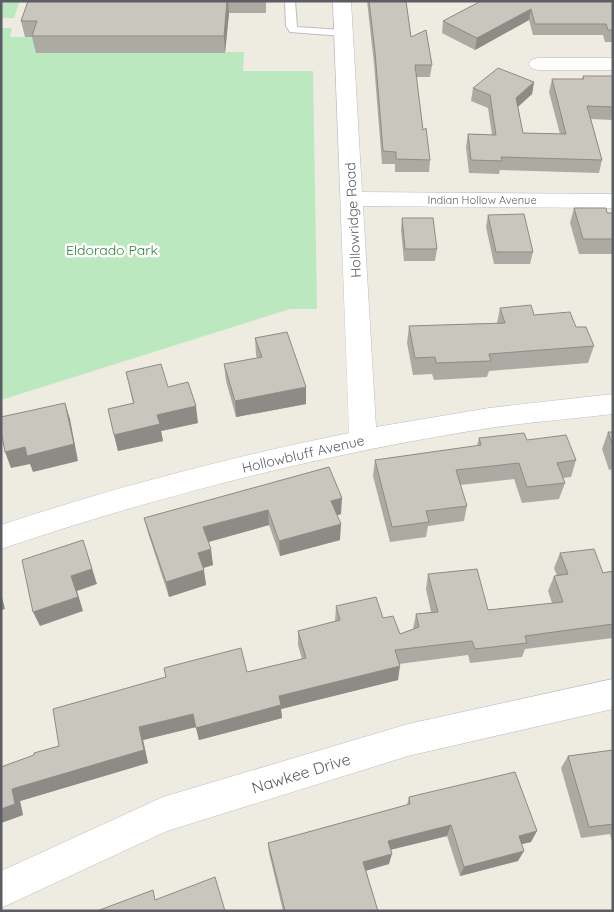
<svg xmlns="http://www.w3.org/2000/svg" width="614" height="912" font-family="Quicksand,sans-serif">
<rect width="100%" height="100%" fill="#eeece1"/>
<path fill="#bbe8be" d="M1,1H20L14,18H1Z
M1,28H12L10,37H41L36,53L244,52L243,71H313L317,309H290L1,400Z"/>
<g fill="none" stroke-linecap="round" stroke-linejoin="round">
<defs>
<path id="service" d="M285,1H295L297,27L343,30L348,33L343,36L290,32L286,26Z"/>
<path id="minor" d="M333,1H351L362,192L613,194V208L363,206L376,427L489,408L613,394V414C571,419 530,422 489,428C323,454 160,495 1,549V525C116,487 231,457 349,433Z
M538,58H613V70H538L531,68L529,64L531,60Z
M613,679V709L408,756L167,831L1,908V871L163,797L408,724Z"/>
</defs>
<use href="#service" stroke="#b9bcc2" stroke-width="2"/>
<use href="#minor" stroke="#b9bcc2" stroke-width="1"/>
<use href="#service" fill="#fff" fill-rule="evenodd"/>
<use href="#minor" fill="#fff" fill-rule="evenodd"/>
</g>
<path fill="#adaaa3" d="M28,1H266V13H229L225,53H36L32,37H25L21,21Z
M367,1H406L411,37L432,65L430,77H416L423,130L430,160L429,172H395V164H382L374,64Z
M481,1H613V42H605L603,35H533L529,20L475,50L442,33L443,21Z
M583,76H613V120L591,119L602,160L599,173L500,170L499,174L469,173L466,147L468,134L492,135L488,108L471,101L473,88L534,82L532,94L518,107L523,133L560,134L549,92L552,79H582Z
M574,208L607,213H613V257L612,254H579L570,223Z
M488,215L533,252L530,264H494L486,227Z
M402,218L437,249L435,261H404L401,230Z
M500,308L534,315L576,327L594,346L588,363L489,371L487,377L434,380L432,374L413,375L407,343L409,326L497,323Z
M255,338L306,404L236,417L226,381L224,364L257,358L256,355Z
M126,372L168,387L198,423L161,431L163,441L118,451L108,409L133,403Z
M608,432H613V469L609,470L602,449Z
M479,438L527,440L576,460L571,477L563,478L565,483L559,499L522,503L514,479L460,485L467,506L464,521L428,526L426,537L390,542L373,476L375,460L477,446Z
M329,467L341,514L337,515L340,540L280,556L269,525L208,542L213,565L203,568L206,585L169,597L148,533L144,518Z
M560,553L603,573L613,571V638L525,649L522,657L470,663L468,655L399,664L398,680L281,709L282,718L199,740L196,727L143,740L148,763L20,801L23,815L1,823V767L59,746L247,672L302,659L298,645V631L335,622L336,606L383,618L400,634L413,629L416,614L431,612L426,589L428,574L488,610L552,603L548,591L554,576H557L554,568Z
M613,750V845L610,834L581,838L561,768L568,756Z
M409,797L531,842L522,844L518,861L460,876L447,836L390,850L389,864L366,870L378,911H283L269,853L268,843L407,805Z"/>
<path fill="#8d8b85" d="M227,1H228L229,13L225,53L224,36Z
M531,9L529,20L475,50L477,38Z
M534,82L532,94L513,111L516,98Z
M306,387V404L236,417L235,401Z
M65,403L70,419L78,461L33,472L30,464L11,468L5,452Z
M196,406L198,423L161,431L163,441L118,451L114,435L157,415Z
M342,498L341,514L331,517V501Z
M268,510L269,525L205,543L203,527Z
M341,524L340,540L280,556L279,541Z
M83,540L97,584L77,591L83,611L40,626L33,612L71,576Z
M211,549L213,565L200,569L198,553Z
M204,570L206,585L169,597L166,582Z
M1,593L5,609L1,610Z
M400,666L398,680L281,709L282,718L199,740L196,728L279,696Z
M193,714L196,727L143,740L148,763L20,801L23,815L1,823V809L12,789L139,727Z
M451,825L447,836L385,851L388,841Z
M537,831L531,842L513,846L519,836Z
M524,851L518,861L460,876L464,867Z
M392,854L389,864L362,872L363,862Z"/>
<path fill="#c9c6be" stroke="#8d8b85" d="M28,1H227L224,36H32L37,21H21Z
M369,1H406L411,37L426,30L432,65H415L423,130L426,128L430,160L396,159V152L383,151L375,52Z
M481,1H613V30H608L606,24H535L531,9L477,38L443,21Z
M498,68L534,82L516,98L523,133L566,134L552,79H584L583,76H613V107L587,106L602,160L501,157L502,161L471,160L468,134L496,135L490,95L473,88Z
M574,208H606L607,213H613V239H583Z
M524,214L533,252H496L488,215Z
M402,218H433L437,249H405Z
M531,305L534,315L570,312L576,327H586L594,346L489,354L491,361L436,363L435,357L415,358L409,326L505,323L500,308Z
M287,332L306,387L235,401L224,364L262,357L255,338Z
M161,364L168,387L188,382L196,406L157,415L160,424L114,435L108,409L134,403L126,372Z
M65,403L74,444L27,456L25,447L5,452L1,431V417Z
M608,432H613V446Z
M524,433L527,440L566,435L576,460L557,463L565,483L527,487L519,463L456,470L467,506L426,511L429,522L392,527L375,460L481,445L479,438Z
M329,467L342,498L331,501L341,524L279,541L268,510L203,527L211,549L198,553L204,570L166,582L144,518Z
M83,540L92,569L71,576L78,597L33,612L22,560Z
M594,549L603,573L613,571V624L525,636L527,643L475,649L472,641L395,650L400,666L279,696L281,705L196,728L193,714L139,727L144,750L12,789L15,804L1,809V767L34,755V753L59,746L53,709L166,677L164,668L241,648L247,672L306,658L298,631L340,620L336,606L376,597L383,618L393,616L400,634L419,627L416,614L438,612L428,574L477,569L488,610L563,602L554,576L568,574L560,553Z
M613,750V824L589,827L568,756Z
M515,772L537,831L519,836L524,851L464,867L451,825L388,841L392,854L363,862L378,911H285L268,843L410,804L409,797Z
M215,877L225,911H97L153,890L155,900Z"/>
<g text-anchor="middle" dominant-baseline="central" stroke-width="5" stroke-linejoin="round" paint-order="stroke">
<g font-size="11" fill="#5a5e64" stroke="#fff">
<text x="482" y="200">Indian Hollow Avenue</text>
</g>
<g font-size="14" fill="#5a5e64" stroke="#fff">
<text transform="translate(353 220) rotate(-93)">Hollowridge Road</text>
<text transform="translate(303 454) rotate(-13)">Hollowbluff Avenue</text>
</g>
<g font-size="14" fill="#2e8738" stroke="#fff">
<text x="112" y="250">Eldorado Park</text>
</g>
<g font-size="16" fill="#5a5e64" stroke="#fff">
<text transform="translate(301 773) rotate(-17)">Nawkee Drive</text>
</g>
</g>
<rect width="614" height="912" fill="none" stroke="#5a5e64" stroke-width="5"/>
</svg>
